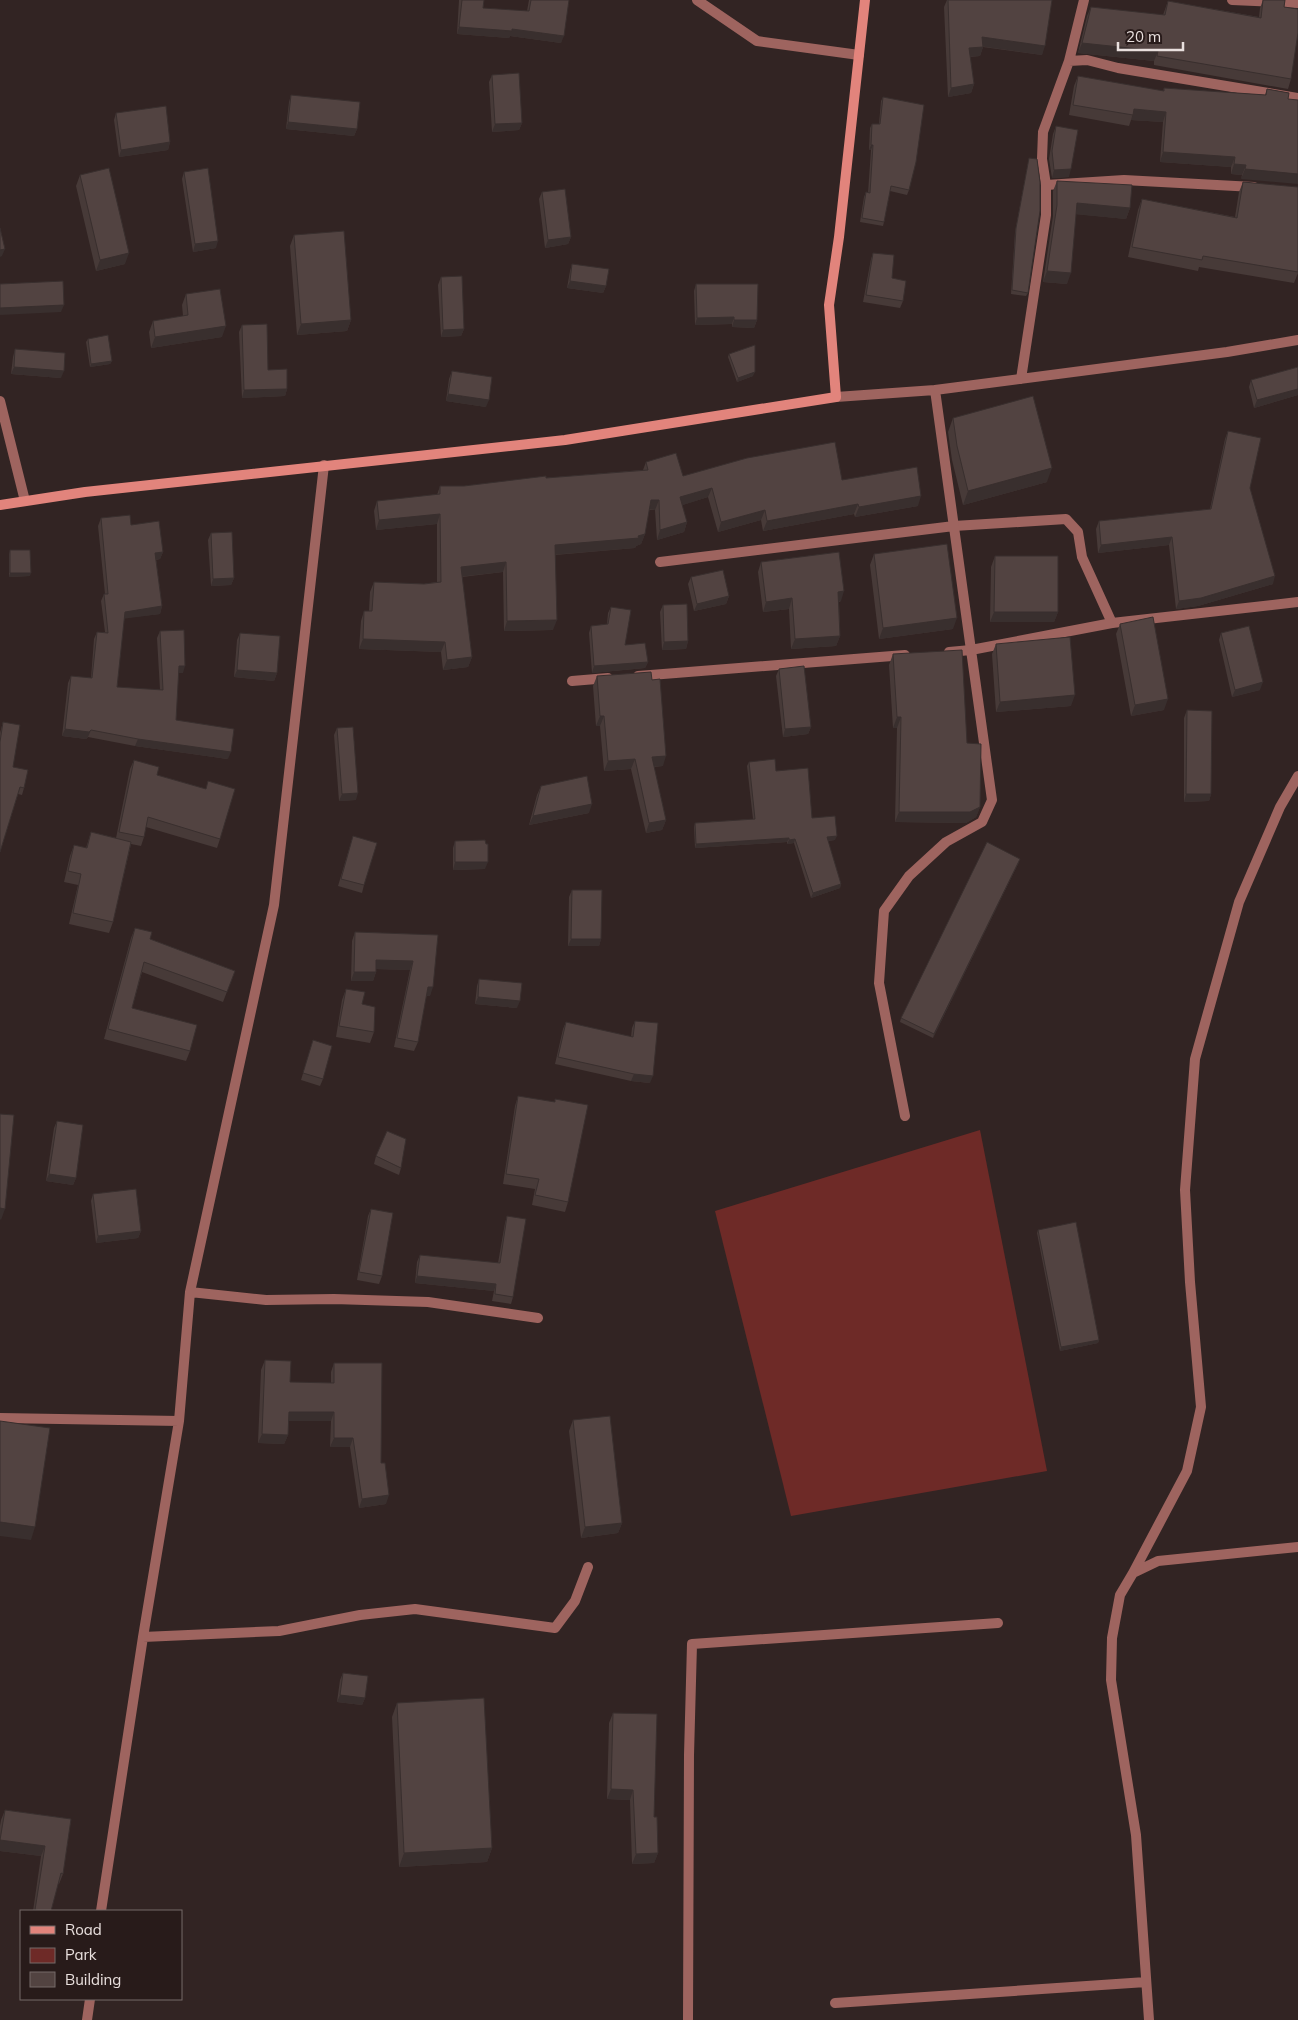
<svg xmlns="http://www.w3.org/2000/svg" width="1298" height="2020" font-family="Mulish,sans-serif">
<rect width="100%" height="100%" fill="#322423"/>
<path fill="#6e2a27" d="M980,1130L1047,1471L791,1516L715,1211Z"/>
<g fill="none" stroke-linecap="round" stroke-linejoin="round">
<path stroke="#9e645f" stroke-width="10" d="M954,526L1066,519L1078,532L1082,557L1112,623"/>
<path stroke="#9e645f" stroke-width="10" d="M697,0L757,41L859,55
M1232,0L1298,3
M1069,61L1087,60L1118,68L1298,98
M1046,185L1124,180L1254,187
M1021,379L1046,215V185L1042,159L1043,132L1069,61L1084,0
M935,390L971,650L949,652
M836,397L935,390L1227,352L1298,340
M0,401L25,501
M660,562L954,526
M638,676L905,655
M572,681L608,678
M905,1116L879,983L884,911L909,876L946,842L982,822L992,800L971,650L1112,623L1298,602
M190,1292L266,1300L334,1299L428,1302L538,1318
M0,1418L179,1421
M1133,1573L1187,1471L1201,1407L1190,1282L1185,1190L1195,1059L1239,902L1280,807L1298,776
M143,1637L279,1631L360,1615L415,1609L555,1628L575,1601L588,1567
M101,1911L143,1637L179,1421L190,1292L274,905L324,465
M835,2003L1146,1982
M87,2020L90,1999
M688,2020L689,1755L692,1644L998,1623
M1149,2020L1136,1835L1111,1680L1112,1638L1120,1595L1133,1573L1158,1561L1298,1547"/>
<path stroke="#e2847c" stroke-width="10" d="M0,505L85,492L565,440L836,397L829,305L839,237L865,0"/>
</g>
<path fill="#473a38" d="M459,0H484L483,8L527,11L529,0H569L561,43L510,36L509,38L457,34Z
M947,0H1052L1042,55L983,47L980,56L970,57L974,84L971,93L948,97L944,7Z
M1263,0H1285L1284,7L1291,79L1288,89L1154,65V61L1078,53L1087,16L1091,7L1163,15L1168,1L1259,17L1260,8Z
M492,75L522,123L519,130L492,132L489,82Z
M1078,76L1163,91L1164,88L1265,95L1267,89L1289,93L1241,179L1242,175L1231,174V167L1160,162L1163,122L1131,120L1129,126L1069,115L1074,86Z
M291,95L357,129L354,136L286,129L289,102Z
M883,97L909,190L907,195L890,191L884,222L883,226L860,222L864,197L866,192L868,193L871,150H869L870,128L872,124H879L881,101Z
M116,113L170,142L168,150L119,157L114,120Z
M1056,126L1069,177L1052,178L1049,159L1053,134Z
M1029,158L1028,293L1026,296L1011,294L1015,232Z
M184,172L216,248L193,252L182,179Z
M80,175L125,264L96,271L76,186Z
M1057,181L1130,208L1126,219L1076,214L1067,284L1043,282L1053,216V191Z
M1243,182L1298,187V273L1294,283L1199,267L1198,271L1128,257L1138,210L1142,199L1235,217L1239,192Z
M542,192L571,237L568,244L545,248L539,199Z
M294,235L351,320L347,331L297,335L290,246Z
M873,253L892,278L903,301L900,308L863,302L871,259Z
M572,264L606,286L603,293L567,288L570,271Z
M441,277L464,329L461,336L441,337L438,285Z
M696,284L757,320L754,328L732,327V324L695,325L694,291Z
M186,294L222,337L151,348L149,332L153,321L183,316L182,305Z
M242,325L268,370L287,389L285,396L242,398L239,332Z
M88,339L112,361L110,364L90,367L86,342Z
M15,349L61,378L11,374L13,357Z
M729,354L753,376L737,382L728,357Z
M1298,367V395L1254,408L1249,387L1251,380Z
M452,371L486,407L446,401L449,379Z
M953,418L1047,482L963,505L952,460L948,432Z
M1228,431L1250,488L1273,584L1198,606L1176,609L1169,545L1098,553L1096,529L1099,521L1210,509L1225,439Z
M646,462L683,476L842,480L918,506L855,517L854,514L763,531L761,520L718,532L708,497L682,505L687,522L684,532L657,540L655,510H649L645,534L641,544L636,546L635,548L555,555L553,630L504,631L503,572L462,577L472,657L468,667L443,670L441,652L359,649L361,621L364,611H369L370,592L374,582L424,584L437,582V524L376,530L374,511L377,501L437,495L440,486H464L546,478L643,470Z
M101,518L131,525L163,552L160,559L156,560L162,606L160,614L124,618L117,687L160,690L157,638L160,631L183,673H178L176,720L228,759L135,746L88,737L86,739L62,736L68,683L71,676L91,678L94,639L97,632H105L101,601L104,594H105L98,526Z
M211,533L234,578L231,585L211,586L208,540Z
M10,550L30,576L9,577V554Z
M874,554L953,629L879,639L870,565Z
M995,556L1058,612L1054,622H990L991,567Z
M761,562L841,601L839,602L840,636L836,646L791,649L789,609L763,612L758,572Z
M691,577L729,596L726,604L694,611L688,584Z
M663,605L688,641L686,649L662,650L660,612Z
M611,607L625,645L648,662L645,668L592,673L589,633L591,626L607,624L608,613Z
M1120,624L1164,710L1131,716L1116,634Z
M240,633L277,673L274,681L234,677L237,640Z
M1221,633L1260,690L1232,697L1219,640Z
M996,644L1071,706L996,712L992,654Z
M893,654L967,743L980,807L976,817L966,823L895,822L897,728H893L889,665Z
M779,669L811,727L808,734L783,737L776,676Z
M597,676L663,766L654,767L666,820L662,830L646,833L631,769L604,771L600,726H596L593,686Z
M1187,710L1211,794L1209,801L1184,802V718Z
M3,722L13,767L24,788L22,795L18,794L0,852V733Z
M337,728L356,800L339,801L334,735Z
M134,760L157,775L206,789L208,781L220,839L217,848L146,827L144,837L141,846L131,844L113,922L109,933L69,924L78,885L64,882L70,856L74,845L86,848L91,832L116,838L130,769Z
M749,762L776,771L812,818L835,840L828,841L841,884L840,888L811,898L794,843L787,844V842L695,848L694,827L695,823L753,819L747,766Z
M541,786L589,813L529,825L537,795Z
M353,836L364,885L362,893L338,886Z
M455,841L485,869L453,870V848Z
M1019,862L933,1038L900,1022L901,1018Z
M572,890L601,939L599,946H568L569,897Z
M135,928L150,939L235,971L223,1002L142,972L132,1008L190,1051L186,1061L104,1039L131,938Z
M355,932L438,935L430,996H426L418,1042L414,1051L394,1047L410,970L376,969V972L373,981H351L352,941Z
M479,979L517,1008L475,1004L477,986Z
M346,989L362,1004L374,1032L370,1043L336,1037L342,1000Z
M635,1021L650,1083L631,1081L555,1064L563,1029L566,1022L631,1037L632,1028Z
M313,1040L323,1079L320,1086L301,1080Z
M518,1096L568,1202L565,1212L532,1205L535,1189L503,1184L515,1106Z
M57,1121L76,1178L73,1185L46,1181L54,1128Z
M376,1156L401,1168L399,1175L374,1164Z
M93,1194L141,1231L138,1238L96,1243L91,1201Z
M371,1209L382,1276L379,1284L357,1280L368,1216Z
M507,1216L513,1297L511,1304L492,1301L494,1291L415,1283L417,1262L420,1255L498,1263L505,1223Z
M1038,1230L1099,1340L1098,1343L1060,1351L1037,1233Z
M265,1360L290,1382L331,1383V1372L334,1363L381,1463L386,1504L359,1508L350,1447H330L331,1421H288V1435L284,1444L258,1443L261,1370Z
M573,1420L622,1523L618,1533L581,1538L569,1431Z
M343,1673L365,1698L362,1705L337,1702L340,1680Z
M397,1703L492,1848L487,1862L399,1867L392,1717Z
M613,1713L654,1817L658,1853L654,1863L632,1864L630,1800L607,1799L609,1723Z
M5,1810L71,1819L63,1874L59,1884L58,1883L51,1911H33L41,1856L0,1851V1826L1,1820Z"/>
<path fill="#392f2e" d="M459,27L512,29L564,36L561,43L510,36L509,38L457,34Z
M982,37L1045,46L1042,55L979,46Z
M1082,43L1158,51L1154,61L1078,53Z
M983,47L980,56L965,57L969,48Z
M974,84L971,93L948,97L951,88Z
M1134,109L1166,112L1163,122L1131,120Z
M288,122L357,129L354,136L286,129Z
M522,123L519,130L492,132L495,124Z
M170,142L168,150L119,157L121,150Z
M871,145H873L871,150H869Z
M1163,152L1235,157L1231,167L1160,162Z
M1234,164L1246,165L1242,175L1231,174Z
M1071,169L1069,177L1052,178L1054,170Z
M1245,169L1298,174V184L1241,179Z
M1077,203L1130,208L1126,219L1073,214Z
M571,237L568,244L545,248L548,240Z
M218,241L216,248L193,252L195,244Z
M5,249L2,256L0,257V250Z
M129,253L125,264L96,271L100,260Z
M1047,271L1071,273L1067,284L1043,282Z
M570,281L606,286L603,293L567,288Z
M64,305L61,312L0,315V308Z
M734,317L732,324L695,325L697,318Z
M351,320L347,331L297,335L301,324Z
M734,320H757L754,328L732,327Z
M226,326L222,337L151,348L155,337Z
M464,329L461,336L441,337L443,330Z
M112,361L110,364L90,367L91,364Z
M14,367L64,371L61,378L11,374Z
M755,372L753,376L737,382L738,378Z
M287,389L285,396L242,398L244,390Z
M1298,389V395L1254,408L1257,400Z
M448,394L489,400L486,407L446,401Z
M1052,468L1047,482L963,505L968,491Z
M712,488L708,497L677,507L680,497Z
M921,496L918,506L855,517L859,507Z
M651,500H659L655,510L647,509Z
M858,504L854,514L763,531L767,521Z
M765,510L761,520L718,532L721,522Z
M440,514L437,524L376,530L379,520Z
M687,522L684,532L657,540L660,530Z
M645,534L641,544L636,546L635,548L551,555L555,545L638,536Z
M1172,537L1169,545L1098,553L1101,545Z
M163,552L160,559L153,560L155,553Z
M506,562L503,572L457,577L461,567Z
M10,573H31L30,576L9,577Z
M1275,576L1273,584L1198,606L1176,609L1179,601Z
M234,578L231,585L211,586L213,579Z
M844,591L841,601L834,602L838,592Z
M729,596L726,604L694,611L697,604Z
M792,598L789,609L763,612L766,602Z
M162,606L160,614L122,619L125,612Z
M994,612H1058L1054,622H990Z
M957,618L953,629L879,639L883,628Z
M557,620L553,630L504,631L507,621Z
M840,636L836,646L791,649L795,639Z
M363,639L445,642L441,652L359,649Z
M688,641L686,649L662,650L664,642Z
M472,657L468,667L443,670L447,660Z
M648,662L645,668L592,673L594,666Z
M179,666H185L183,673H176Z
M237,670L277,673L274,681L234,677Z
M1263,682L1260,690L1232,697L1235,690Z
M1075,695L1071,706L996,712L1000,702Z
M1168,699L1164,710L1131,716L1135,705Z
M600,716H604L600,726H596Z
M897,717H901L897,728H893Z
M811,727L808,734L783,737L785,729Z
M65,729L91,730L88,737L86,739L62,736Z
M138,739L231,752L228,759L135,746Z
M666,756L663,766L648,767L652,757Z
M635,759L631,769L604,771L608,761Z
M358,793L356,800L339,801L342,794Z
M1186,794H1211L1209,801L1184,802Z
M592,804L589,813L529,825L533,816Z
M980,807L976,817L966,823L895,822L899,812Z
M666,820L662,830L646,833L649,823Z
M837,836L835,840L825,841L827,837Z
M789,838L787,842L695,848L696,844Z
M795,839L794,843L787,844L789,840Z
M1020,859L1019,862L933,1038L934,1034Z
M455,862H488L485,869L453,870Z
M841,884L840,888L811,898L813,893Z
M571,939H601L599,946H568Z
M376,960L413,961L410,970L373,969Z
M354,972H376L373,981H351Z
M428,987H433L430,996H425Z
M478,997L520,1001L517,1008L475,1004Z
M634,1074L653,1076L650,1083L631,1081Z
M49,1174L76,1178L73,1185L46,1181Z
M0,1208L5,1209L1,1220L0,1219Z
M141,1231L138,1238L96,1243L98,1236Z
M417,1276L496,1284L494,1291L415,1283Z
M1099,1340L1098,1343L1060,1351L1061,1347Z
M289,1412H334L331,1421H285Z
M262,1434L288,1435L284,1444L258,1443Z
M334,1438H353L350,1447H330Z
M389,1495L386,1504L359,1508L362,1499Z
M0,1522L35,1527L31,1540L0,1536Z
M622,1523L618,1533L581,1538L585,1527Z
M340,1695L365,1698L362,1705L337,1702Z
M611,1789L633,1790L630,1800L607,1799Z
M0,1840L45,1846L41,1856L0,1851Z
M492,1848L487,1862L399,1867L404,1853Z
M658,1853L654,1863L632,1864L636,1854Z"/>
<path fill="#524341" stroke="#392f2e" d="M462,0H484L483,8L529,11L531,0H569L564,36L512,29V31L459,27Z
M948,0H1052L1045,46L982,37L983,47L969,48L974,84L951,88Z
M1263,0H1285L1284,7L1298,9V33L1291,79L1157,56L1158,51L1082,43L1091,7L1165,15L1168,1L1261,18Z
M519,73L522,123L495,124L492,75Z
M1078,76L1164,91V88L1266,95L1267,89L1289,93L1288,99L1298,100V174L1245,169L1246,165L1234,164L1235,157L1163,152L1166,112L1134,109L1133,115L1073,105Z
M291,95L360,102L357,129L288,122Z
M883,97L924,105L916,162L909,190L891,186L884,222L862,218L866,192L870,193L873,145H871L872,124H880Z
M166,106L170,142L121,150L116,113Z
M1056,126L1078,130L1071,169L1054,170L1052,151Z
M1029,158L1037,159L1040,182V211L1028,293L1012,290L1016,228Z
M109,168L129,253L100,260L80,175Z
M208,168L218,241L195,244L184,172Z
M1057,181L1132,185L1130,208L1077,203L1071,273L1047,271L1057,205Z
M1243,182L1298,187V272L1203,256L1202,260L1132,247L1142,199L1237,218Z
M565,189L571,237L548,240L542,192Z
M0,228L5,249L0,250Z
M344,231L351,320L301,324L294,235Z
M873,253L894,255L892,278L906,281L903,301L866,295Z
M572,264L609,269L606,286L570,281Z
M462,276L464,329L443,330L441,277Z
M63,281L64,305L0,308V284Z
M696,284H758L757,320H734V317L697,318Z
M220,289L226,326L155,337L153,321L188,315L186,294Z
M267,324L268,370L287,369V389L244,390L242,325Z
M108,335L112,361L91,364L88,339Z
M755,345V372L738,378L729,354Z
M15,349L65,353L64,371L14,367Z
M1298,367V389L1257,400L1251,380Z
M452,371L492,377L489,400L448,394Z
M1033,396L1052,468L968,491L957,446L953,418Z
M1228,431L1261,438L1250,488L1275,576L1201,598L1179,601L1172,537L1101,545L1099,521L1211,509Z
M835,442L842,480L917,467L921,496L859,507L858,504L767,521L765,510L721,522L712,488L680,497L687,522L660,530L659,500H651L645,534L638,536L639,538L555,545L557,620L507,621L506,562L461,567L472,657L447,660L445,642L363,639L364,611H372L374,582L424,584L441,582L440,514L379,520L377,501L440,494V486H464L546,476V478L648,470L646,462L676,453L683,476L747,458Z
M130,515L131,525L159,521L163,552L155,553L162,606L125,612L117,687L163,690L160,631L184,630L185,666H179L176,720L234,729L231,752L138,739L91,730L89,732L65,729L71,676L92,678L97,632L108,633L104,594H108L101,518Z
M232,532L234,578L213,579L211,533Z
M947,544L957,618L883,628L874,554Z
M10,550H30L31,573H10Z
M839,552L844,591L838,592L840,636L795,639L792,598L766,602L761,562Z
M995,556H1058V612H994Z
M723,570L729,596L697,604L691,577Z
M687,604L688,641L664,642L663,605Z
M611,607L631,610L625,645L645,643L648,662L594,666L591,626L608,624Z
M1153,617L1168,699L1135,705L1120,624Z
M1249,626L1263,682L1235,690L1221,633Z
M240,633L280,636L277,673L237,670Z
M1070,637L1075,695L1000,702L996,644Z
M962,650L967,743L981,744L980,807L970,812H899L901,717H897L893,654Z
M804,666L811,727L785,729L779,669Z
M651,672L652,680L660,679L666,756L652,757L666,820L649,823L635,759L608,761L604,716H600L597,676Z
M1187,710L1212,711L1211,794H1186Z
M3,722L20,725L13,767L28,770L24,788L20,787L0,852V742Z
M353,727L358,793L342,794L337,728Z
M775,759L776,771L808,768L812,818L835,816L837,836L827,837L841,884L813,893L795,839L789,840V838L696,844L695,823L755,819L749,762Z
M134,760L159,767L157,775L206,789L208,781L235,789L220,839L148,817L144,837L119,832Z
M587,776L592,804L533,816L541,786Z
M91,832L131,842L113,922L73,913L81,874L68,871L74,845L87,848Z
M353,836L377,843L364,885L341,879Z
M485,840L486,844H488V862H455V841Z
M987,842L1020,859L934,1034L901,1018Z
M572,890H602L601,939H571Z
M135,928L152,932L150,939L235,971L227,992L144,962L132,1008L197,1025L190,1051L108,1029Z
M355,932L438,935L433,987H428L418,1042L397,1038L413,961L376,960V972H354Z
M479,979L522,983L520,1001L478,997Z
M346,989L365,992L362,1004L375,1007L374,1032L339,1026Z
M635,1021L658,1023L653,1076L634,1074L558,1057L566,1022L633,1037Z
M313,1040L332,1046L323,1079L303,1073Z
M518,1096L555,1102V1099L588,1105L568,1202L535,1195L539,1179L506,1174Z
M0,1114L14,1115L5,1209L0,1208Z
M57,1121L83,1125L76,1178L49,1174Z
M387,1131L406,1139L401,1168L376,1156Z
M136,1189L141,1231L98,1236L93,1194Z
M371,1209L393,1213L382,1276L359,1272Z
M507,1216L526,1219L513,1297L495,1294L496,1284L417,1276L420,1255L500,1263Z
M1076,1222L1099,1340L1061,1347L1038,1230Z
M265,1360L291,1361L290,1382L334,1383V1363H382L381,1463H385L389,1495L362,1499L353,1438H334V1412H289L288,1435L262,1434Z
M610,1416L622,1523L585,1527L573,1420Z
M0,1421L50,1428L35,1527L0,1522Z
M343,1673L368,1676L365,1698L340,1695Z
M484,1698L492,1848L404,1853L397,1703Z
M613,1713L657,1714L654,1817H657L658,1853L636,1854L633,1790L611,1789Z
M5,1810L71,1819L63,1874L61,1873L51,1911H41L35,1910L45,1846L0,1840Z"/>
<rect x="20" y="1910" width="162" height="90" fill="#281b1a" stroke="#756a68"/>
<rect x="30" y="1926" width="25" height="8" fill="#e2847c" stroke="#756a68"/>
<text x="65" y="1935" font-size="15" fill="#e9e0de">Road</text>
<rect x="30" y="1948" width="25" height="15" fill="#6e2a27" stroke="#756a68"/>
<text x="65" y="1960" font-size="15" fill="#e9e0de">Park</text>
<rect x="30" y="1972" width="25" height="15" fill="#524341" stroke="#756a68"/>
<text x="65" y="1985" font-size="15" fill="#e9e0de">Building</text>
<path d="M1118 42v8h65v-8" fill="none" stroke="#e9e0de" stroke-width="2.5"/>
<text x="1126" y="42" font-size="15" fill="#e9e0de" stroke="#281b1a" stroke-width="4" paint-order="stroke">20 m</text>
</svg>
